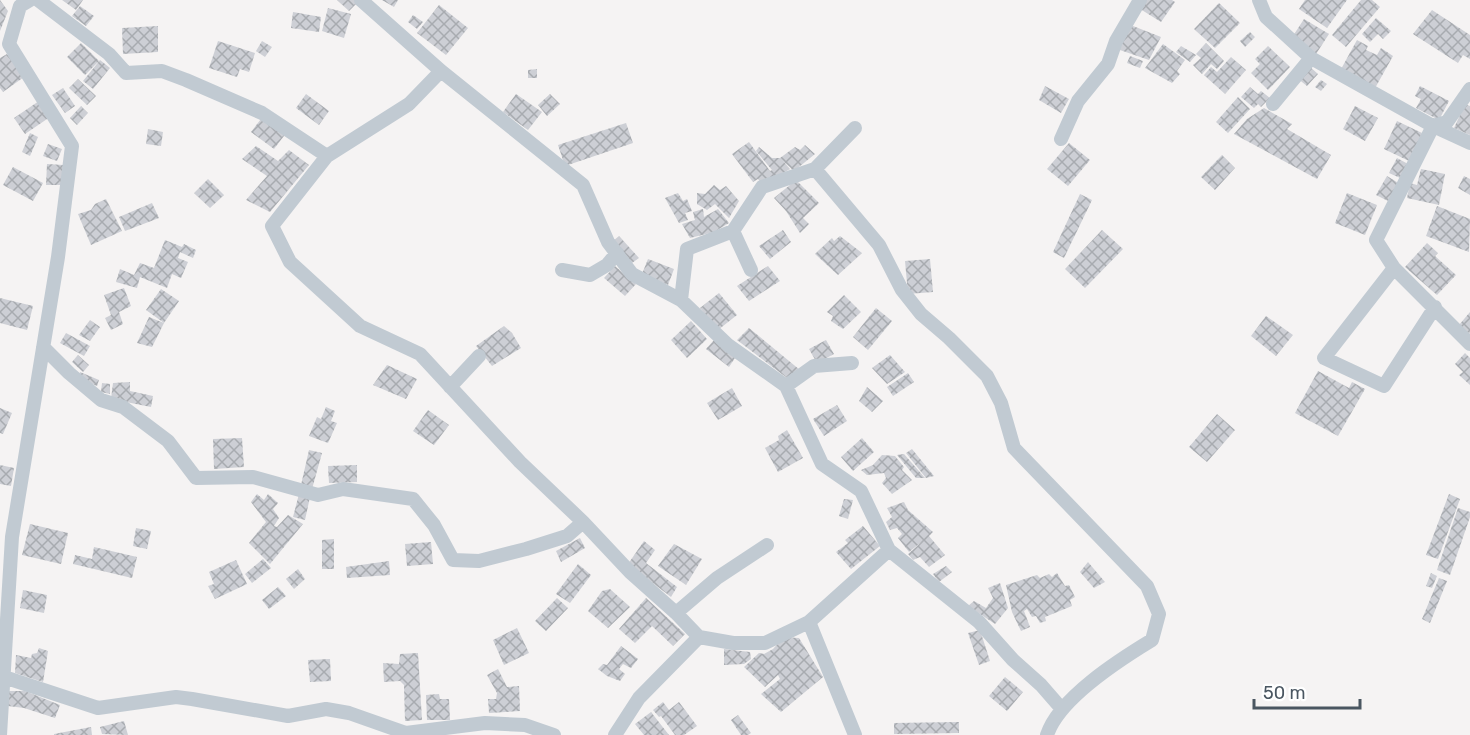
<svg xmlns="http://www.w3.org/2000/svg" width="1470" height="735" font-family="Rubik,sans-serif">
<defs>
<pattern id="building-cross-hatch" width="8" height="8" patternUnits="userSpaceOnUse" patternTransform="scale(1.5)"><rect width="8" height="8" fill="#cdcfd5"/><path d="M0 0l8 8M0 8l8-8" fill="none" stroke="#a8abb0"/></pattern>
</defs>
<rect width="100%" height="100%" fill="#f5f3f3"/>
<path fill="url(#building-cross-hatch)" d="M0,0L8,11L0,31Z
M62,0H83L76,10Z
M337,0H355L358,2L349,11Z
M382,0H398L394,7Z
M1142,0H1172L1175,2L1161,22L1137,7Z
M1305,0H1347L1327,28L1299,9Z
M1361,0H1372L1380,7L1346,47L1332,35Z
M1219,3L1240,23L1215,48L1194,29Z
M439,5L468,28L446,55L417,33Z
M80,6L94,16L86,26L72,16Z
M328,8L351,14L344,38L322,31Z
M1432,10L1470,35V59L1463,55L1458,63L1413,34Z
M293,12L321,17L319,32L291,28Z
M413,15L423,22L417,29L408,22Z
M1376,18L1391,31L1383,39L1378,34L1370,42L1362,34Z
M1304,19L1329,34L1316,54L1291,39Z
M1128,24L1161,37L1149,60L1117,49Z
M158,26V52L123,54L122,28Z
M1250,32L1255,37L1245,47L1240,41Z
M1357,40L1368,46L1366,50L1377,55L1381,48L1393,56L1374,90L1340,71Z
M218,41L255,53L249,72L240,69L237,77L209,68Z
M262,41L272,47L265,57L256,51Z
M81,43L99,61L85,75L67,57Z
M1206,43L1224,61L1217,69L1211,64L1202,74L1193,65L1201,58L1196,54Z
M1163,44L1185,60L1177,71L1180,74L1172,83L1145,68Z
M1181,46L1196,55L1190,62L1176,52Z
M1268,46L1290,67L1268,90L1251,73L1260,64L1255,59Z
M7,54L24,77L3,92L0,88V58Z
M1130,56L1143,61L1140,68L1127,63Z
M1231,57L1246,70L1225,94L1204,75L1211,67L1217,72Z
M100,60L110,68L93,89L83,81Z
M1308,65L1318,74L1307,86L1297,78Z
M537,69V78H528V70Z
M78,79L96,96L87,105L69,88Z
M1321,80L1327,84L1321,91L1315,87Z
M1045,86L1069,99L1061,113L1039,100Z
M1420,86L1449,101L1439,120L1416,108L1421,99L1415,96Z
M1250,87L1258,94L1261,91L1270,98L1261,107L1258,104L1254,108L1241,97Z
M63,88L75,106L65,113L52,95Z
M306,94L329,111L319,125L296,108Z
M516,94L542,112L528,130L503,112Z
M550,94L560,104L547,116L538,105Z
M1238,97L1250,109L1228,133L1216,122Z
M39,101L50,117L25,134L14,118Z
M1465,104L1470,106V135L1454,128Z
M81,106L88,113L77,125L70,118Z
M1355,106L1378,118L1365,141L1343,129Z
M1264,108L1292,124L1287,129L1331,155L1317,179L1234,134L1247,119Z
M264,115L287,132L274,149L251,132Z
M1397,121L1422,133L1409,161L1384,149Z
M626,123L633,143L565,166L558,145Z
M148,129L163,132L161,146L146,144Z
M30,133L38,137L30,156L22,152Z
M749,142L770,171L772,170L756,151L759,147L772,158H780L795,147L800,150L805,145L815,154L794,171L783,161L790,169L763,185L758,179L753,182L732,154Z
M1069,143L1090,160L1068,186L1047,169Z
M48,144L62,149L57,161L43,156Z
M256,146L278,161L289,150L309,165L270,212L246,200L267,176L242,159Z
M1222,155L1235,168L1215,190L1201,177Z
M1397,158L1408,164L1400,178L1389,173Z
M47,164L64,165V185H46Z
M13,167L43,183L33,201L3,185Z
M1421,169L1445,174L1439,205L1407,198L1410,183L1417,185Z
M1387,176L1400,184L1388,201L1376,195Z
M1464,176L1470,179V195L1458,188Z
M208,179L224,195L210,208L194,193Z
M796,180L819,203L803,218L809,224L800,233L786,211L774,198Z
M714,185L720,190L726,186L739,201L729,218L715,204L707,210L697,204V193L705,194Z
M678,193L683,201L687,199L692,211L685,213L688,220L679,223L665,198Z
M1347,193L1377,205L1365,235L1335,223Z
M1080,194L1092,200L1064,258L1053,252Z
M106,199L122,231L91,245L78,214L91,210L95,204Z
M152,203L159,218L125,231L119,217Z
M1437,206L1470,219L1469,252L1426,236Z
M703,209L704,217L718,209L729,223L714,232L690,238L682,224L695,220L693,212Z
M783,230L791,242L770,259L759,246Z
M1102,230L1123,249L1085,288L1065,269Z
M619,236L639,258L632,263L613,241Z
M840,236L862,253L838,275L815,254L832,238L834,241Z
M165,240L182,247L184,244L196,250L193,258L180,252L178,258L188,262L181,278L172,274L167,288L140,277L137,288L116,282L120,269L134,275L140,263L154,268Z
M1427,243L1438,253L1435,256L1456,275L1437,295L1405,267Z
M648,259L674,269L668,285L642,274Z
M930,259L933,292L908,294L905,261Z
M615,266L636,284L625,296L604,278Z
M768,266L780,281L749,301L737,286Z
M124,288L131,306L119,312L123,324L111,330L105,318L111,315L104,295Z
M161,289L179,301L164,323L146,310Z
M719,293L737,315L718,330L700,308Z
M844,295L861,312L843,329L831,321L833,316L827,312Z
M0,298L33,306L27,330L0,323Z
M876,308L892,321L868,350L853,337Z
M1470,312V334L1459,325Z
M1266,316L1293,335L1276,356L1251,336Z
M149,317L164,323L152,347L137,343Z
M90,320L100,327L90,341L79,335Z
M691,321L707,339L687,358L671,340Z
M504,326L512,333L521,348L492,366L476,346Z
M749,328L800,370L791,381L737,340Z
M66,333L90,346L84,356L60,343Z
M714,340L735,358L729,367L706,349Z
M826,340L834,354L817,363L809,349Z
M1465,353L1470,358V385L1459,375L1463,372L1455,364Z
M78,355L89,365L83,372L72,362Z
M890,355L905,372L887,384L872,368Z
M387,365L417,379L406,399L373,385Z
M1318,371L1349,388L1352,382L1365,389L1338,436L1295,413Z
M80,372L99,380L97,386L79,379Z
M908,373L914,382L893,396L887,387Z
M130,382V391L153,396L151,407L111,399L113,383Z
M102,383L110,384V394L101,392Z
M867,387L883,401L872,412L859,401Z
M732,388L742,406L718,420L707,403Z
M837,405L847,421L824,436L813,419Z
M326,407L335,411L331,421L337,423L328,443L309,436L317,417L321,419Z
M0,408L12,413L3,434L0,433Z
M428,410L449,425L434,445L413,431Z
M1217,414L1235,430L1207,462L1189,447Z
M787,430L803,458L778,472L765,448L779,440L778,436Z
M242,438L244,467L214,469L213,439Z
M862,438L874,452L853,471L841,457Z
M912,449L934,476L926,478L906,453Z
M309,450L322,453L312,489L301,485Z
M904,454L925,478H916L897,455Z
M882,455L895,456L904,467L902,470L912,480L892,494L882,483L886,478L884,473L867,475L861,470L873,465Z
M0,465L14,468L11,486L0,484Z
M357,465V482L329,483L328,466Z
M257,494L264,500L268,494L278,503L273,509L279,518L274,526L277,527L288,515L303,524L270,564L249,543L266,522L251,502Z
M299,494L310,497L305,520L293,517Z
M1449,494L1460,499L1438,559L1426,555Z
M844,499L853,500L848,519L839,516Z
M904,502L908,510L933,532L929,536L945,555L929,567L920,557L913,560L908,554L924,540L909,552L898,538L902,534L897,528L890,530L886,522L892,517L887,508Z
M1458,508L1470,512V517L1450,575L1437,570Z
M30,524L68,533L61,564L22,555Z
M863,526L880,546L851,569L836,552L848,543L845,540Z
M136,528L151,531L147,549L133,546Z
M580,538L585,548L561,562L556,551Z
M334,539V569H322V540Z
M644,541L655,550L646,563L677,587L671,597L628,564Z
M431,542L433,564L407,566L405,544Z
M674,544L702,559L686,585L658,566Z
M94,547L137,557L132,578L73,564L75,555L92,559Z
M263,559L271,568L252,583L245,574Z
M236,560L247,584L215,599L208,586L214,584L209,572Z
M389,561L390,575L347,578L346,567Z
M1088,562L1105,582L1094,588L1080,572Z
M578,564L591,575L570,603L556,594Z
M946,566L952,572L939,582L933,574Z
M298,569L305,579L294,589L286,579Z
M1057,573L1065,586L1069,585L1075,597L1070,600L1072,606L1045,617L1046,621L1040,623L1036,616L1032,617L1027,609L1024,611L1030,627L1021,631L1012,612L1006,585L1037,575L1040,578L1049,574L1052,577Z
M1431,573L1437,576L1432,588L1426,586Z
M1439,578L1447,581L1430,623L1422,619Z
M1000,583L1008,608L995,624L968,606L974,601L986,608L993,598L988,588Z
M278,587L286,596L269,609L262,600Z
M610,589L630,607L608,628L588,611L602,591Z
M23,590L47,595L44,613L20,608Z
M557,598L568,608L546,631L535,621Z
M646,598L685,634L673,646L652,626L635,643L619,629Z
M517,628L529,653L504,665L493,640Z
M980,630L990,661L979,665L968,633Z
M784,637L799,638L823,677L781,712L761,694L780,679L778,675L765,687L744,667L759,653L764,654L773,649Z
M621,646L638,659L631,668L623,664L619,669L625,674L620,681L607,676L598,669L603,664L607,665Z
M39,648L48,651L43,682L15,673L16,655L31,658L32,654L37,653Z
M724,649L750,652L751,659L744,664L724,665Z
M418,653L422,720L405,721L404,685L400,681L384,682L383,663L399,664L400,654Z
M330,659L331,681L310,682L308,660Z
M498,669L507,687L519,686L520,711L489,713L488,699H496L497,693L487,675Z
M1005,677L1023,692L1007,711L989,696Z
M8,691H25L60,705L55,718L24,708L8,706Z
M439,694L440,699H449L450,720H427L426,695Z
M663,702L669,710L679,702L697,726L684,735H675L661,716L659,717L653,710Z
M651,712L669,735H644L635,724Z
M738,715L751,733L748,735H741L731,720Z
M124,721L128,735L102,734L100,727Z
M959,722V733L894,734V723Z
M91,727L92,735H54V734Z"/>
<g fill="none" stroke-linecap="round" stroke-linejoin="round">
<path stroke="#c1cad2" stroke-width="14" d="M38,0L109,54L126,73L162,71L186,80L262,113L327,156L409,104L441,71L361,0
M1259,0L1266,17L1311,58L1433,126L1470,143
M441,71L583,185L608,242L632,274L681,300L728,345L786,386L822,464L861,491L889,550L809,622
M1470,89L1447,122L1433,126L1376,240L1394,268L1470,344
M1273,104L1311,58
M1061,139L1078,101L1108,64L1116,41L1140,0
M327,156L272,226L290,262L360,326L420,354L520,462L583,522L630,572L676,613L699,637L733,643H765L809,622L855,735
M815,169L879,245L902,290L921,314L949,338L987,376L1001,403L1014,448L1147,586L1159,614L1152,640C1119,660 1059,698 1047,735
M733,231L751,270
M1394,268L1324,358L1384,386L1435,307
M562,270L590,275L607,265L617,253
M681,300L687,249L733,231L762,187L815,169L855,128
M43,347L69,373L101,400L123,407L168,441L196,478L253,477L318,495L343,489L413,499L434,525L453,560L479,561L526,549L567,536L583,522
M786,386L814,366L852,363
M450,387L479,356
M889,550L979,622L1013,660L1041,685L1061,708
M676,613L717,578L767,545
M4,677L98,708L176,697L192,699L288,716L326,709L349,713L406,733L485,723L525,725L554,735
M0,735L12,537L58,257L72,146L9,44L20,6L30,0
M615,735L639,698L699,637"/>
</g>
<path d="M1254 699v9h106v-9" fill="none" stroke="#4a5661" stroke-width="3"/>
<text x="1263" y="699" font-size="18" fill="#4a5661" stroke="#ffffff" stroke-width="4.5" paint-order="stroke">50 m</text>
</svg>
